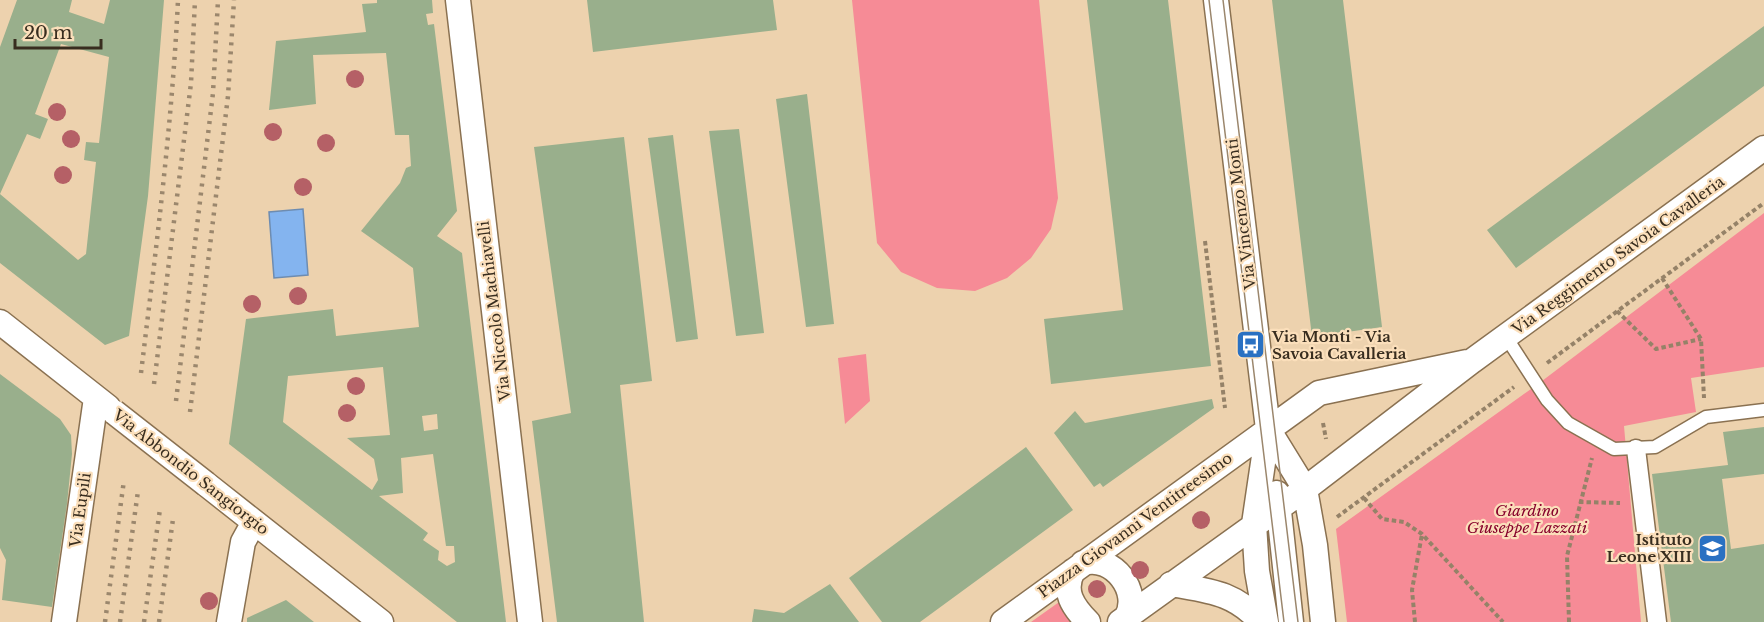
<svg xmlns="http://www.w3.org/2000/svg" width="1764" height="622" font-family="'Libre Baskerville',serif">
<rect width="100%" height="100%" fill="#edd2ae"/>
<path fill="#f68b96" d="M852,0H1039L1058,198L1051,229L1031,258L1007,278L975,291L937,288L901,272L877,243Z
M1764,213V367L1691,378L1696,412L1624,426L1641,622H1347L1336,529L1538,384Z
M866,354L870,401L845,424L838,358Z
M1062,600L1075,622H1031Z"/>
<path fill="#84b4ef" stroke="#6d8cb1" stroke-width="1.5" d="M303,209L308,275L274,278L269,212Z"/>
<path fill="#99af8c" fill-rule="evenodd" d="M17,0H72L69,12L104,24L110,0H164L148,196L129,336L105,345L0,263V47ZM61,44L109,57L99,143L86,142L84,160L96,162L86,254L78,260L0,194L27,134L40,139L48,119L35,114Z
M377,0H432L433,13L426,14L428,25L434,24L457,211L437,236L462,253L506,622H457L229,444L246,319L333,309L336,336L419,327L413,268L361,231L400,183L406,168L411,166L409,135H395L386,53L313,55L316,104L269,110L276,41L366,32L362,4L377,3ZM383,367L390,435L347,438L374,459L378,480L372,490L283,422L288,376ZM437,414L438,429L424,431L422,416ZM433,454L446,546H454L455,562L447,566L438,560L439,551L423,540L428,533L379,496L403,493L401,458Z
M587,0H773L777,30L593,52Z
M1087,0H1168L1211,366L1051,384L1044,319L1123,310Z
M1272,0H1343L1382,327L1312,337Z
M1764,26V86L1516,268L1487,230Z
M807,94L834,324L806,327L776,99Z
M739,129L764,333L736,336L709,131Z
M673,135L698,339L676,342L648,138Z
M624,137L652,381L620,385L644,622H557L532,421L571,413L534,147Z
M0,374L60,419L71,435L72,454L67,504L52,607L2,600L6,560L0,548Z
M1212,399L1214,408L1103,487L1100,483L1094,487L1054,433L1075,411L1085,423Z
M1764,427V474L1722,479L1731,549L1764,544V622H1671L1652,474L1728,465L1723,432Z
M1026,447L1073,510L920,622H882L849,578Z
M830,584L859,622H752L754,609L784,613Z
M286,600L314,622H247V618Z"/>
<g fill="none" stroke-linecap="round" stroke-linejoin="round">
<defs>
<path id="service" d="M1506,337L1547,400L1568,423L1614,449L1655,447L1706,417L1764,410"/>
<path id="pedestrian" d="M1636,449L1657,622"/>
<path id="minor" d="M458,0L530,622
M1216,0L1268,429L1254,524L1257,571L1266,622
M0,322L108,407
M1268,429L1305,489L1315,545L1323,622
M206,484L381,622
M1277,493L1291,622
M1083,563C1113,554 1142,592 1126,618
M1073,571C1062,591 1073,607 1088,622
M1171,584C1209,591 1234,592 1261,622
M64,622L96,398
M229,622L243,542L254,522
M1003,622L1319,393L1467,362
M1120,622L1305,489L1472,361L1764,148"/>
</defs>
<use href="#service" stroke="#8a7151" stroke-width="15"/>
<use href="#pedestrian" stroke="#8a7151" stroke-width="21"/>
<use href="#minor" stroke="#8a7151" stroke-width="27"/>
<path stroke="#958268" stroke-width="4" stroke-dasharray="4.5 3" stroke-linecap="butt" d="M1205,241L1225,408
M1662,278L1701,339L1704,398
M1617,311L1656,349L1701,339
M1547,363L1764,203
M1323,423L1326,439
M1364,498L1382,519L1404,522L1422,534L1503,622
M1579,502L1620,503
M1337,517L1514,387
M1415,622L1412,590L1422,534
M1569,622L1567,556L1592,458"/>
<use href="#service" stroke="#fff" stroke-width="12"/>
<use href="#pedestrian" stroke="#fff" stroke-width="18"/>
<use href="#minor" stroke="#fff" stroke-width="24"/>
<path stroke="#9b876d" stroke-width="1.5" d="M1209,0L1284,622
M1223,0L1298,622"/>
<path stroke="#9b876d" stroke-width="4.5" stroke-dasharray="3 6" stroke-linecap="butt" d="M141,373C156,249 172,125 178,0
M154,384L191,83L195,0
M176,401L213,93L218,0
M190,412L228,96L234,0
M105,622L124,480
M120,622L138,491
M144,622L160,509
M159,622L173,519"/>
<defs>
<path id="minor-bridge" d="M114,412L206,484"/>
</defs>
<use href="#minor-bridge" stroke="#8a7151" stroke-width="27" stroke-linecap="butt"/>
<use href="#minor-bridge" stroke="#fff" stroke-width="24"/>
</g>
<g fill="#b56066">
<circle cx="355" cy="79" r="9"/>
<circle cx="57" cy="112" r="9"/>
<circle cx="273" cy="132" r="9"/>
<circle cx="71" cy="139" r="9"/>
<circle cx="326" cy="143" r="9"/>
<circle cx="63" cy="175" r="9"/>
<circle cx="303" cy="187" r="9"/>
<circle cx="298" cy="296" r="9"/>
<circle cx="252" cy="304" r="9"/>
<circle cx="356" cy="386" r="9"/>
<circle cx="347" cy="413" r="9"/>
<circle cx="1201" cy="520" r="9"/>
<circle cx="1140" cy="570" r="9"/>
<circle cx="1097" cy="589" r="9"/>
<circle cx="209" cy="601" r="9"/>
</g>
<defs>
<symbol id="bus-square" viewBox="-11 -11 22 22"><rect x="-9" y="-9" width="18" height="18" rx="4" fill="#2a71c2" stroke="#fbdfbb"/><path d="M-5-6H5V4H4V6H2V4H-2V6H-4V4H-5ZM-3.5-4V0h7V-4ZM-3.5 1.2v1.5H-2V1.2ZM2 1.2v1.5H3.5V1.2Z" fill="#fff"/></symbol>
<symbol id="school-square" viewBox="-11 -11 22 22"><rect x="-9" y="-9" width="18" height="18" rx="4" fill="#2a71c2" stroke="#fbdfbb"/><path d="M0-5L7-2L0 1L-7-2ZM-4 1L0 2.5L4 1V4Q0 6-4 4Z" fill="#fff"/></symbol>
</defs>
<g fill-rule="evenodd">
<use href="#bus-square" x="1234" y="328" width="33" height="33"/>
<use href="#school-square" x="1696" y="532" width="33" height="33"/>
</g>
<g text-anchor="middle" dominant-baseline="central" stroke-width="4.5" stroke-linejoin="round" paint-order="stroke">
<g font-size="15" fill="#382d1f" stroke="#fbdfbb">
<text transform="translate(1241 214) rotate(-97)">Via Vincenzo Monti</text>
<text transform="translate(1618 255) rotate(-36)">Via Reggimento Savoia Cavalleria</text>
<text transform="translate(494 311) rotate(-97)">Via Niccolò Machiavelli</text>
<text transform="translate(191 472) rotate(38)">Via Abbondio Sangiorgio</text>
<text transform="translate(80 510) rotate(-82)">Via Eupili</text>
<text transform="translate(1135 525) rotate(-36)">Piazza Giovanni Ventitreesimo</text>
</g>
<g font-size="15" font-weight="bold" fill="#382d1f" stroke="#fbdfbb" text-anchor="start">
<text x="1272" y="336">Via Monti - Via<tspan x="1272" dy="17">Savoia Cavalleria</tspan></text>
<text x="1692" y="539" text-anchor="end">Istituto<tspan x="1692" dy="17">Leone XIII</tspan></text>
</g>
<g font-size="15" font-style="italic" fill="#87022c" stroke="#fbdfbb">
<text x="1527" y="510">Giardino<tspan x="1527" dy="17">Giuseppe Lazzati</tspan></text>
</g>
</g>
<path d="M15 39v9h86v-9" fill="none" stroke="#382d1f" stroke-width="3"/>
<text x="24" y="39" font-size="18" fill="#382d1f" stroke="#fbdfbb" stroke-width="4.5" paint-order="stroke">20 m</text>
</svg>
